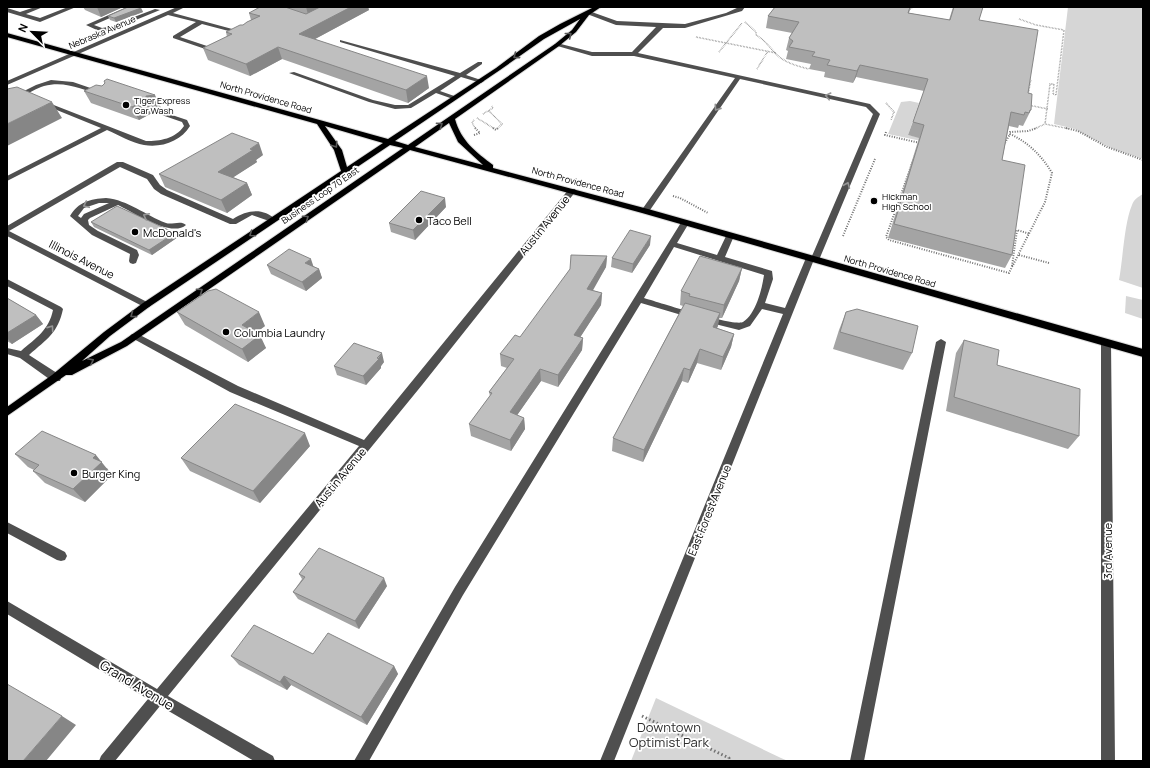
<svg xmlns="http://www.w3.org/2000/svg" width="1150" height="768" font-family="Manrope,sans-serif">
<rect width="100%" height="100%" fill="#fff"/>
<path fill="#d6d6d6" d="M1068,7H1143V159L1113,149L1085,135L1075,129L1054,124Z
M910,101L919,103L908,135L927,139L926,142L888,134L901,102Z
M1143,194V288L1119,280C1123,259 1124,224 1132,205C1134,199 1138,197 1143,194Z
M1126,296L1143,300V319L1125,313Z
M656,698L781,758L788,761H631Z"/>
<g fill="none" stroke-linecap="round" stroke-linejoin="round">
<defs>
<path id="major" d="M594,7H601L589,15L576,32L559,46L455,119C461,141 476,152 493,165V168L648,209L1143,349V357L642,213L410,150L127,346L72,375H66L7,416V407L52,375L104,332L143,303L341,171L334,150L317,124L7,37V33L388,139L496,68L539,36L560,24ZM580,19L572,30L555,44L408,145L395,141L500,70L544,39ZM449,123L458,142L483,165L415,147ZM325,126L383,143L347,167L342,150ZM390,145L403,148L121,342L82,361L110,336L149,307Z"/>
</defs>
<use href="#major" stroke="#dbdbdb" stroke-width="2"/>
<path stroke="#717171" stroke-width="1.5" stroke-dasharray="0.5 1" stroke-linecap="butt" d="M907,7L906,8L911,9L912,7
M1019,19L1036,25L1064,30L1056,95L1053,94L1054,84H1050L1045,124
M745,22L756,32V35C765,40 770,48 777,55C786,63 797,66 809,69
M696,37L776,53
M719,52L742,23
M757,69L768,51
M1028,95L1031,79
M886,103L894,112L891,120
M1028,105L1048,109
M489,111L502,124L497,129
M483,114L493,108L492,106
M477,118L495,129
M474,120L472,123L476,129
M1034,129L1045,124L1070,129"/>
<path stroke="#717171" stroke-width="2" stroke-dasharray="1 1.5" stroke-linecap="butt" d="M493,128L496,130L498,128
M1066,128L1078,131L1107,147L1143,160
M886,132L885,135L920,143
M474,135L480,133L475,128
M1005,143L1010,134
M915,155L886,237L889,240L1009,273L1045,202L1052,173C1042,156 1028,142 1010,134V132L1028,131L1037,128
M673,196L680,198L708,213
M843,236L875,159
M1019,255L1049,263
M1012,266L1017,230L1030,234"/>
<path stroke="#717171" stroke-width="3" stroke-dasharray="1.5 2.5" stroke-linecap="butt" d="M642,716L729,758L728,761"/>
<path fill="#4f4f4f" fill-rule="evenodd" d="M35,7H43L26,14L40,18L68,7H76L40,22L7,12V8L20,12Z
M127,7H135L94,25L102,28L108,27L155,9L160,10L109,31H99L86,25Z
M177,7H185L173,13L247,33L244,35L202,24L180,37L216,49V51L214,52L173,38V36L196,22L168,15L7,85V81Z
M739,7H745L742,11L685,28H663L638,53L870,104L880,114L819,260L818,262H813L614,761H600L783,314L762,309L750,326L739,330L695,319L641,303L463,595L369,761H354L455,587L682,221H688L689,223L677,243L717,255L727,234H733L734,236L725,257L772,271L773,279L765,303L785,308L806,258L807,256H812L873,114L866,107L740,79L648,213H645L641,211L735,78L634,56H592L554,45L557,43L592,52H632L656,27L616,25L587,14L586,13L589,11L617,21L685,24L726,13ZM674,247L764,275C762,289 756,314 743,322C734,327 658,302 644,298Z
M340,40L460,73L478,62H482V64L466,75L484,81L481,83L461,77L440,91L457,97V99H453L436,93L411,108L395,109L369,102L289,73L294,72L373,100L395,105H408L455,76L340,42Z
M51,80L73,82L105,93L102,95C83,90 65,80 44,86C36,88 29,94 21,96L18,94L36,85Z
M42,102H46L146,141C160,141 175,139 184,126L182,122L153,112V110H157L187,120L190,126C181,141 162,148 144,145C132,143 119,135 107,130L7,181V176L101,128L42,104Z
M117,162H123L153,175L160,185L167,190L233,219C247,210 263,207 276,220L272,222L252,215L236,224H230L161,194L154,189L147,179L120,167L9,231L149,303L151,305L149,307L146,308L7,236V226Z
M569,189H575L576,191L422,385L168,696L273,756L275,761H254L160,706L115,761H99L101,756L148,699L7,614V601L157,689L359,446L230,392L132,338L130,336L132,334H138L238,386L364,440Z
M106,198C128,200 145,215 166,223C172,225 181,220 186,225C171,238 133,212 118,205L90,218L88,220L89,225L98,231L137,250L139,255L136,263L133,264L130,263L129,261L130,254L92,235L70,216C78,202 90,199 106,198ZM99,203H109L84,214L81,218L78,216L84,208Z
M7,279L61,307L63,309C58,333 47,339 29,355L60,375L61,378L60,381H52L20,358L7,354V348L21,351C36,338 49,330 53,310L7,286Z
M941,339L946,342L864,761H850L936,342Z
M1106,339L1111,342L1115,761H1101V342Z
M7,522L65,552L67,556L65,560L61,561L57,560L7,533Z"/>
<use href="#major" fill="#000" fill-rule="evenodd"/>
</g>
<path fill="#a4a4a4" d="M83,7H123L101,17L85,10Z
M260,7H368L369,10L315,39L429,88L408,103L282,59L250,76L208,60L203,48L227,37L226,32L243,25L251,20L249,13Z
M775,7H911L909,13L949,20L953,7H983L979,20L1028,93L1031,110L1023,126L1019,125L1018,128L1009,126L1002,160L1012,255L1005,268L888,238L919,138L908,135L924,91L856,77L853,83L824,77L825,72L809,69L811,64L786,59L788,51L786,50L789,38L792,33L766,28L768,16Z
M141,8L143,12L116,22L110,20L108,16Z
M104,81L161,108L152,109V113L139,120L91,103L84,91L102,86L105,83Z
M263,155L256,160L257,162L233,177L247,183L252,195L227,213L165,187L159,174Z
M446,207L415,240L391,232L389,223Z
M91,222L175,233L178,237L152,255L94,227Z
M650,245L632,273L611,267L612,258Z
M607,256L606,267L592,290L602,293L601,305L580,337L583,338L582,350L558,387L541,381L517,415L524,418L525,429L511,451L471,436L469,424L490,396L489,392L507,368L501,366L500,354L520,337Z
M267,265L313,266L319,269L322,278L306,291L271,274Z
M742,268L739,281L722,318H719L717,328L734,334L731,347L721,370L697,363L688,383L682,381L643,462L612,451L613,438L683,306L680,305L681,291Z
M7,298L36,315L43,324L12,344L7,341Z
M177,312L265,326L256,333L266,348L248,362L185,325Z
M846,312L912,353L903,370L833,349L839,330Z
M964,340L1079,436L1068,449L946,411L956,353Z
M384,362L381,366V368L366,385L337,375L334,366Z
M310,446L260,503L190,471L181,458Z
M15,454L107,468L112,475L85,502L45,483L33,471L34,470L28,467Z
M299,574L387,586L359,629L298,599L293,592L302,579Z
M313,654L394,666L398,674L367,725L291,685L287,690L239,665L231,656Z"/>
<path fill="#868686" d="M97,7H123L101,17Z
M306,7H324L309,18Z
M351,7H368L369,10L302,46L299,34Z
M141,8L143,12L116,22L114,18Z
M278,47L282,59L250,76L246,64Z
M860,65L856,77L853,83L857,71Z
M427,76L429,88L408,103L406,90Z
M155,95L161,108L152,109V113L139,120L132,107L146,96Z
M52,102L62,118L7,146V124Z
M259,143L263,155L256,160L257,162L223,184L218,172L250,149Z
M247,183L252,195L227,213L221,200Z
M445,198L446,207L415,240L413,230Z
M175,233L178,237L152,255L149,250Z
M651,236L650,245L632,273L633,264Z
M607,256L606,267L587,301V289Z
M311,259L314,268L305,263Z
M742,268L739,281L722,318L724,305Z
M319,269L322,278L306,291L302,282Z
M602,293L601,305L574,347V335Z
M259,312L265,326L248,338L242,325Z
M720,313L718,326L711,341L713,327Z
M36,315L43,324L12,344L7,338V333Z
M734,334L731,347L721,370L723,357Z
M260,335L266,348L248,362L242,349Z
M583,338L582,350L558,387V375Z
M700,349L697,363L688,383L690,370Z
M382,353L384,362L381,366V368L366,385L363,376Z
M684,368L682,381L643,462L644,450Z
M540,369L541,381L511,424L510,412Z
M524,418L525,429L511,451L510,440Z
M305,433L310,446L260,503L253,491Z
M96,455L112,475L85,502L73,489L93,458Z
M384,578L387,586L359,629L355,621Z
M394,666L398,674L367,725L361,717Z
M284,676L291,685L287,690L280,682Z
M62,716L76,725L46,761H23Z"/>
<path fill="#bfbfbf" stroke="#868686" d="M128,7H138L141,8L114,18L108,16Z
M260,7H285L306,14L320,7H351L299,34L427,76L406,90L278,47L246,64L203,48L232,34L226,32L240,25H243L247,22L260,16L249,13Z
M775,7H910L908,13L950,20L954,7H983L979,20L1038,30L1028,93L1032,94L1031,110H1030L1029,113L1025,112L1024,115L1011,112L1002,160L1025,165L1012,255L894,224L924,125L913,122L928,79L860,65L857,71L827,65L830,60L812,56L815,52L789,47L793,41L789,38L799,22L768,16Z
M107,79L155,95L146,96V100L132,107L84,91L96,85L102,86L105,83L104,81Z
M17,87L52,102L7,124V89Z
M232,133L259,143L250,149L253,150L218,172L247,183L221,200L159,174Z
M421,191L445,198L413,230L389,223Z
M117,206L175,233L149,250L91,222Z
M630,230L651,236L633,264L612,258Z
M289,249L311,259L305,263L319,269L302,282L267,265Z
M571,255L607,256L587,289L602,293L574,335L583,338L558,375L540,369L510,412L524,418L510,440L469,424L492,393L489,392L514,359L500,354L515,335L520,337L570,269Z
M700,256L742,268L724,305L689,296L690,294L681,291Z
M216,289L259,312L242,325L260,335L242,349L177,312L208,291Z
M7,298L36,315L7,333Z
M685,303L720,313L713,327L734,334L723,357L700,349L690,370L684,368L644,450L613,438Z
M857,309L918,326L912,353L840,332L846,312Z
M964,340L999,350L997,365L1080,389L1079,436L954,397Z
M354,343L382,353L377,358L379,359L363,376L334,366Z
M235,404L305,433L253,491L181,458Z
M42,431L96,455L93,458L102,462L73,489L33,471L39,465L15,454Z
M319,548L384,578L355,621L293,592L305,577L299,574Z
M254,625L313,654L328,633L394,666L361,717L284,676L280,682L231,656Z
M7,684L62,716L23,761H7Z"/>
<defs><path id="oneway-chevron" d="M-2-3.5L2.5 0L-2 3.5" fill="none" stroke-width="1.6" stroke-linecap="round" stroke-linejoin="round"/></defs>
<g stroke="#595959">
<use href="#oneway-chevron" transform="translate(569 35) rotate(-39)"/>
<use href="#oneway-chevron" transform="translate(516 56) rotate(143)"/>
<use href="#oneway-chevron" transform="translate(440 125) rotate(-34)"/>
<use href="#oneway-chevron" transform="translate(335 145) rotate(56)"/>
<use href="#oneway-chevron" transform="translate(306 218) rotate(-35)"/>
<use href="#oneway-chevron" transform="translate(252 234) rotate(145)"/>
<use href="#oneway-chevron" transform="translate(200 291) rotate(-35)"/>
<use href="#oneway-chevron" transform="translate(133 315) rotate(144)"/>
<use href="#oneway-chevron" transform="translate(91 361) rotate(-27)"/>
</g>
<g stroke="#959595">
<use href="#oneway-chevron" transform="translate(828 96) rotate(-167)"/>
<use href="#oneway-chevron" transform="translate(717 108) rotate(125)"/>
<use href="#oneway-chevron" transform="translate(847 185) rotate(-67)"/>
<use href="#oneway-chevron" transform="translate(86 205) rotate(155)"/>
<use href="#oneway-chevron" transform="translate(146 216) rotate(-153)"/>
<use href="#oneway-chevron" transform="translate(51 328) rotate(-55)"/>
</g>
<g fill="#000" stroke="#fff" stroke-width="1.5">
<circle cx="126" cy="105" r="4"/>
<circle cx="874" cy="201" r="4"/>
<circle cx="419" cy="220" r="4"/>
<circle cx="135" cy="232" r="4"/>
<circle cx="226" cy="332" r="4"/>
<circle cx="74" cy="473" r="4"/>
</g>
<g text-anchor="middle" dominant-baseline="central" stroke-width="3.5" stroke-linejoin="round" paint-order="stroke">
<g font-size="9" fill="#000" stroke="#fff">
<text transform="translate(102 32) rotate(-23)">Nebraska Avenue</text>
<text transform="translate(266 97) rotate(16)">North Providence Road</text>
<text transform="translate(578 182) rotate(15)">North Providence Road</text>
<text transform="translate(320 195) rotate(-35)">Business Loop 70 East</text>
<text transform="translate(890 271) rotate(16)">North Providence Road</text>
</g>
<g font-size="9" fill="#000" stroke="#fff" text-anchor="start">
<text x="134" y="100">Tiger Express<tspan x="134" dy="10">Car Wash</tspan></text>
<text x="882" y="196">Hickman<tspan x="882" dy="10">High School</tspan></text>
</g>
<g font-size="11" fill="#000" stroke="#fff" text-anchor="start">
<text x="427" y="220">Taco Bell</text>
<text x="143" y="232">McDonald's</text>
<text x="234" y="332">Columbia Laundry</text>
<text x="82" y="473">Burger King</text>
</g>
<g font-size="11" fill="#000" stroke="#fff">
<text transform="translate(544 225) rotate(-51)">Austin Avenue</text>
<text transform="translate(82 259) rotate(27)">Illinois Avenue</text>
<text transform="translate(340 477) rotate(-50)">Austin Avenue</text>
<text transform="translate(709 510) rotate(-68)">East Forest Avenue</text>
<text transform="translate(1107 551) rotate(-90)">3rd Avenue</text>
</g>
<g font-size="13" fill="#000" stroke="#fff">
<text transform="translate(137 685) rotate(31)">Grand Avenue</text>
</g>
<g font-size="13" fill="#2d2d2d" stroke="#fff">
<text x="669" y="727">Downtown<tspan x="669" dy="15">Optimist Park</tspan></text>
</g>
</g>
<rect width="1150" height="768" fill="none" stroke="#000000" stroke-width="16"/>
<g transform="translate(32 32) rotate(294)" stroke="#ffffff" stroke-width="3" paint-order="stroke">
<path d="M0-3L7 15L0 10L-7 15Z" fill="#000000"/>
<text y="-6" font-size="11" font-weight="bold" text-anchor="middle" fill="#000000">N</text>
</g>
</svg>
